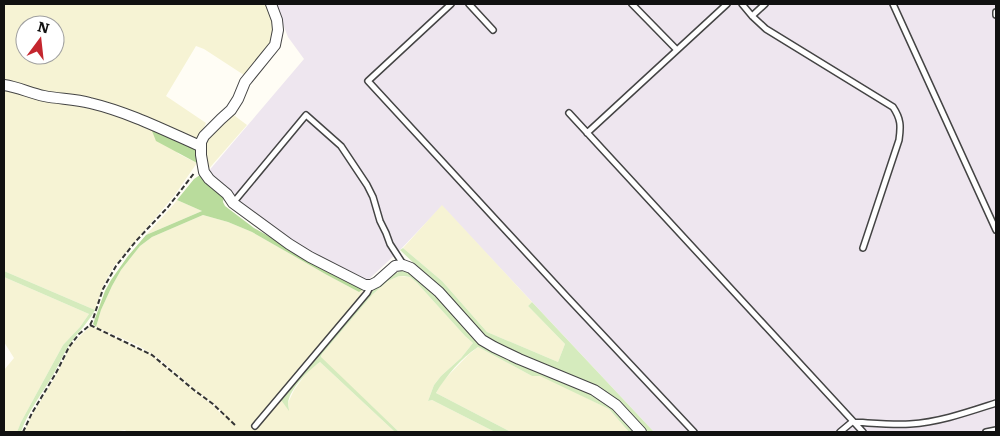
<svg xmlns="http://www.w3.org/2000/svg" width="1000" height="436" font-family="Literata,serif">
	<rect width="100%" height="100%" fill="#fffdf5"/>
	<!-- industrial -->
	<path fill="#eee6ef" d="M275 4H996V432H654L442 206 400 250 367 281 328 265 272 230 207 173 304 59 288 37Z"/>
	<!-- farmland -->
	<path fill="#f6f3d4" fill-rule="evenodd" d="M4 4H269L276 38 247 77 204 49 196 46 166 96 206 123 197 144 151 121 4 83ZM25 25H55V55H25Z
		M4 88 93 105 150 126 179 154 197 163 174 196 114 266 103 286 95 310 4 271Z
		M231 113 247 125 206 172 202 148 211 131Z
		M177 200 202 211 146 235 174 204Z
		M442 205 532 302 528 306 565 344 558 362 487 332 442 281 403 248Z
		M203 215 228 222 252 232 327 275 359 292 364 289 359 298 308 358 295 372 300 376 281 400 289 410 288 403 294 390 308 371 320 362 395 432H127L125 430 119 431 121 432H24L32 415 57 374 70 347 80 336 91 326 152 355 194 391 213 405 222 415 224 414 214 404 194 389 162 361 152 354 137 345 96 327 101 310 112 286 121 270 140 246 152 237Z
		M399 276 410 277 417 283 465 336 473 343 461 358 441 376 434 385 428 401 432 400 495 432H399L321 358 322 354 373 294 388 281Z
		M4 277 89 314 80 327 63 345 21 422 17 432H4V370L14 358 4 342Z
		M478 347 532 376 540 375 609 409 629 432H511L436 393 443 381 468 355Z"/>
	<!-- green -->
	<path fill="#d5ebbd" d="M403 248 442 281 487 332 558 362 565 344 528 306 532 302 654 432H643L610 395 587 382 532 360 485 338 447 295 400 250Z
		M4 271 95 310C88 323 78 332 70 344 63 354 59 365 53 375 42 394 28 411 21 432H17L21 422 63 345 80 327 89 314 4 277Z
		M401 271 409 272 425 284 463 325 592 393 612 407 634 432H629L609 409 540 376H532L478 347C461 358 446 376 436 393L511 432H495L432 400 428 401 434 385 441 376 461 358 473 343 465 336 417 283 410 277 404 276H399L388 281 373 294 322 354 321 357 399 432H395L320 362C309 370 290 388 288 403 288 406 289 408 289 411L281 400 313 359 366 298 374 287 388 276Z"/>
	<!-- forest -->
	<path fill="#b9dc9c" d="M150 126 197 150 198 156 197 163 156 141Z
		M200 175 204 176 224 195 223 202 225 206 254 228 364 289 359 292 327 275 252 232 228 222 203 215 152 237 140 246 121 270 112 286 101 310 96 327 93 324 105 291 111 280 128 256 146 235 202 211 177 200 194 179Z"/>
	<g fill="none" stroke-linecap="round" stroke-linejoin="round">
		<defs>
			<path id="service" d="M451 4 368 81 568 298 694 432
				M469 4 493 30
				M632 4 677 50
				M742 4 752 16 766 29 893 107C901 119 901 126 899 140L863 248
				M893 4 996 230
				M996 12V15
				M752 16 765 4
				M569 113 863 432
				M587 133 727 4
				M233 203 306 115 341 146 367 185 373 197 380 221 386 233 390 244 403 264
				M255 426 367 293 371 285
				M840 432 852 422C872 423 891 425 910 424 940 422 968 412 996 403
				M986 432 996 430"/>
			<path id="minor" d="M271 4 277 20 278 30 275 45 245 82 238 99 231 110 221 119 204 136 201 142V155L204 172 209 179 227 194 233 203 289 244 310 257 365 285H371L377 282 395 266 403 265 411 268 439 292 482 340 494 347 519 359 594 390 616 405 641 432
				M4 85C18 87 30 93 44 96 59 99 75 99 90 103 128 112 164 130 200 146"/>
		</defs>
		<!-- service casing -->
		<use href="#service" stroke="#444" stroke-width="8"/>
		<!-- minor casing -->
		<use href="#minor" stroke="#444" stroke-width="12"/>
		<!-- path -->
		<path stroke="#333" stroke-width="2" stroke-dasharray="5 2.5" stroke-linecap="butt" d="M90 325 152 355 194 390 213 404 235 425
			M23 432 32 413 56 373 69 347 79 334 90 325 93 319 103 289 116 266 136 241 168 207 195 172"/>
		<!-- service -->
		<use href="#service" stroke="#fff" stroke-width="5"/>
		<!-- minor -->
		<use href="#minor" stroke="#fff" stroke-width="10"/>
	</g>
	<!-- border -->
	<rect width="1000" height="436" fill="none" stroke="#111111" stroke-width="10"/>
	<!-- north arrow -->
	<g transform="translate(40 40) rotate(15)"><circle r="24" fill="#ffffff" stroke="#a0a0a0"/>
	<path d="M0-4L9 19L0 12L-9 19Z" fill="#c4262e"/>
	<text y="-8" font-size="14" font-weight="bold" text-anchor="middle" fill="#111111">N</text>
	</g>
</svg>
